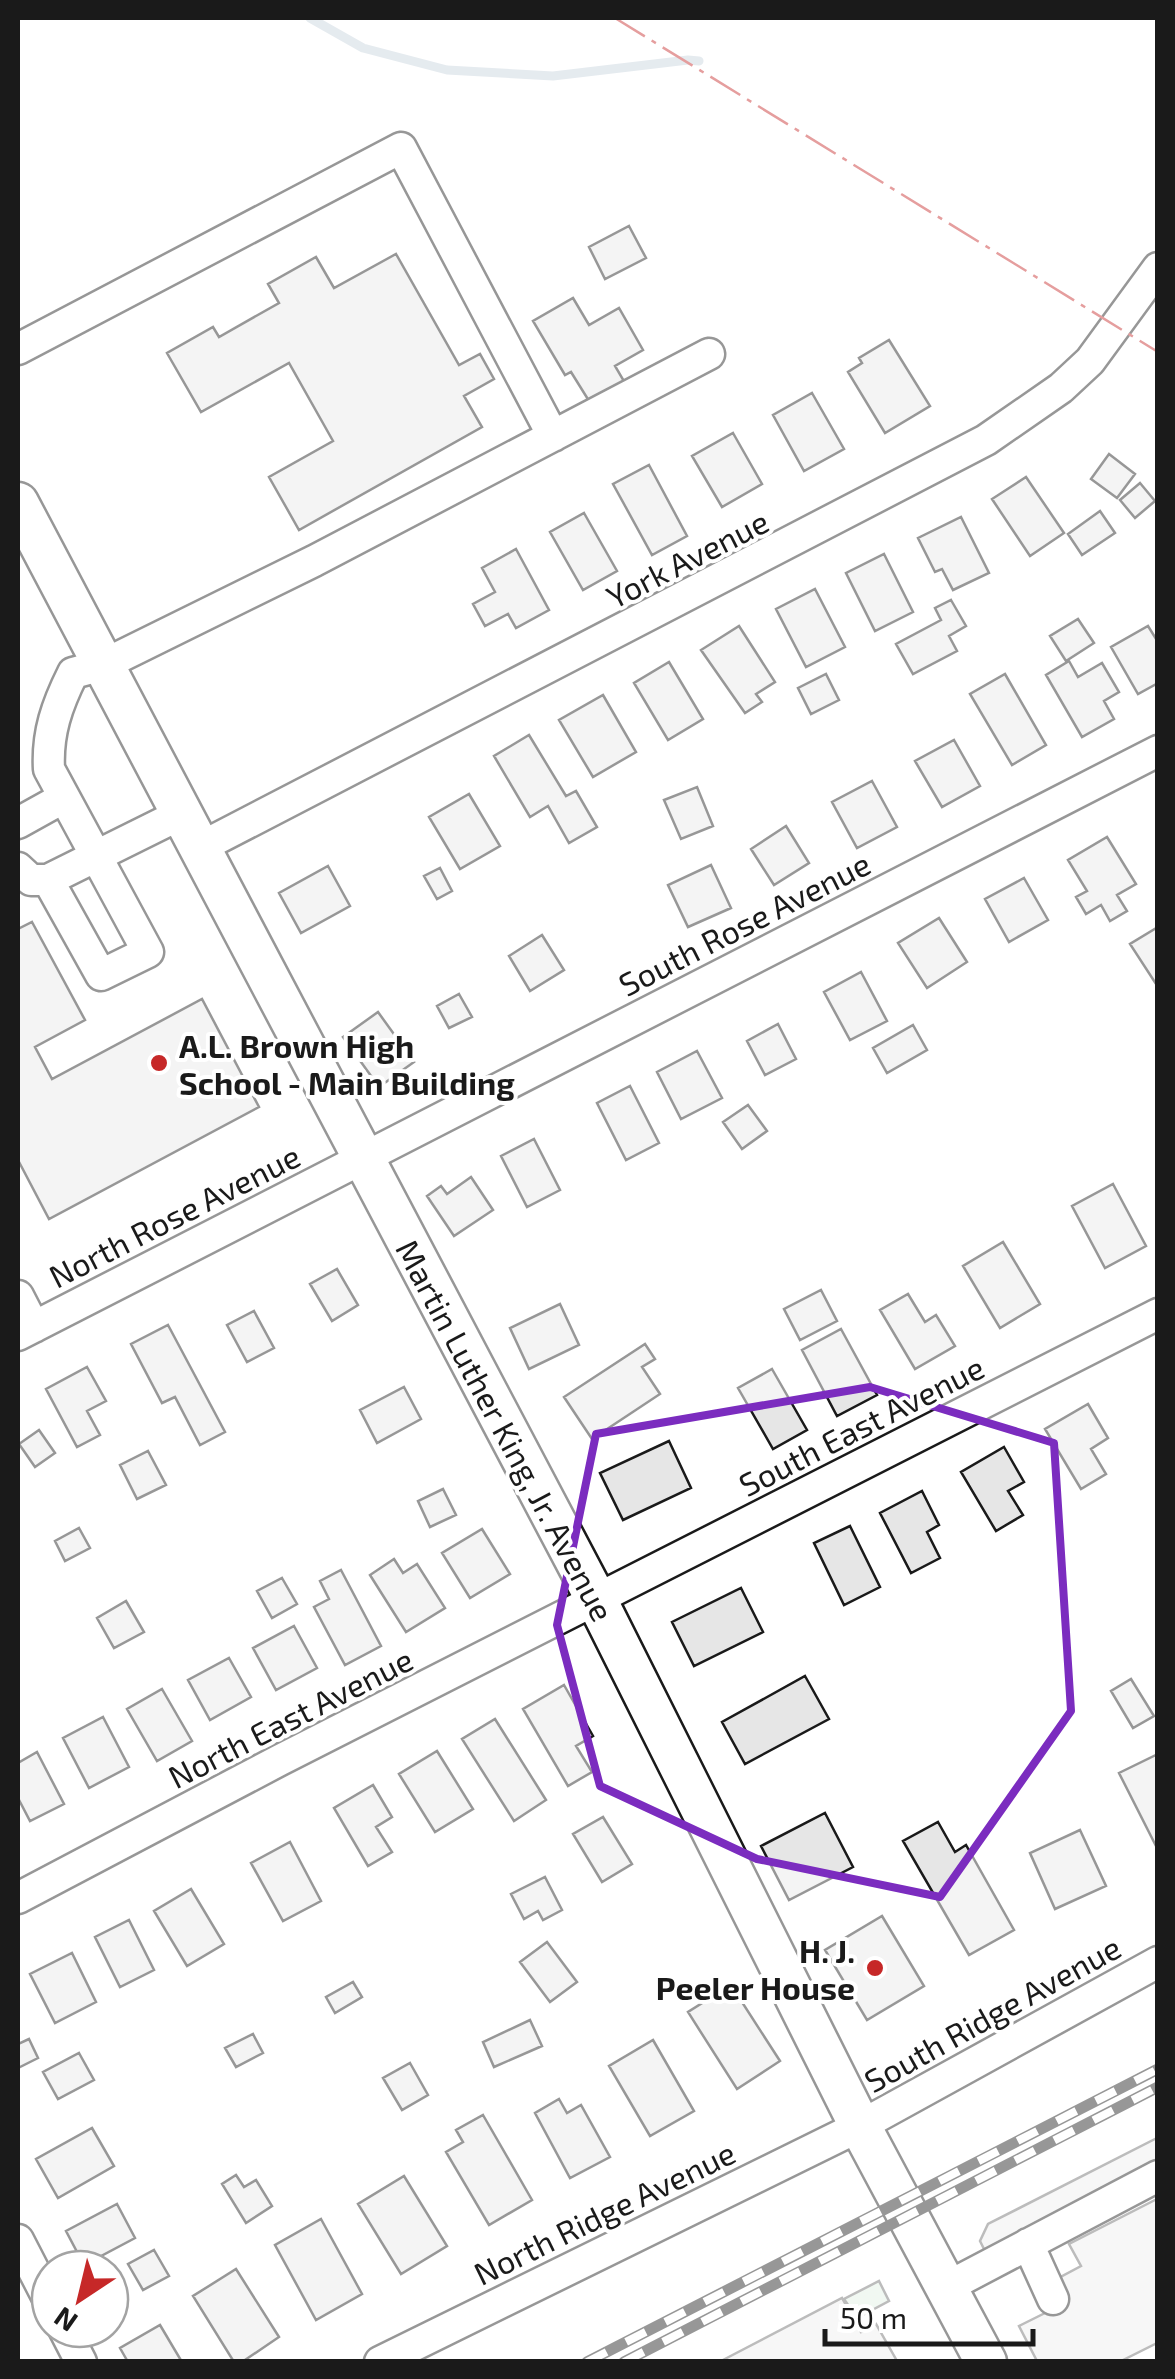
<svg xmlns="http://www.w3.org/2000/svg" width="1175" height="2379" font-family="'Exo 2',sans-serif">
	<rect width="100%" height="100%" fill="#fff"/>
	<!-- green -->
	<path fill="#e0efe3" stroke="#6a6a6a" stroke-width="2.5" d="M879 2281 889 2301 857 2318 844 2299Z"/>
	<!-- parking -->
	<path fill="#ededed" stroke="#6a6a6a" stroke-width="2.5" d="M1157 2138V2187L995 2271 980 2241 988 2224Z
		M1157 2199V2343L1121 2361H1037L1019 2326 1047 2312 1036 2290 1081 2266 1069 2244Z
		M842 2298 861 2332 876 2324 897 2361H721Z"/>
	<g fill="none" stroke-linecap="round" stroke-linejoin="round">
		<!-- stream -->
		<path stroke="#c6d2dc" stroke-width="9" d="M310 18 363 48 447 70 553 76 688 60 699 61"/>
	</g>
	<!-- building -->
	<path fill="#e6e6e6" stroke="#1a1a1a" stroke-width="2.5" d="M629 226 646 258 605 279 589 247Z
		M396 254 459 365 480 354 494 379 464 396 482 427 299 530 269 477 333 441 289 363 201 412 167 353 213 327 219 337 279 303 268 284 316 257 334 288Z
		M573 298 589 325 619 308 643 350 615 366 628 388 594 409 571 372 565 375 533 321Z
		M889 340 930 406 885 433 848 372 862 363 859 358Z
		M812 393 844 449 804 471 773 415Z
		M733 433 762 484 722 507 692 456Z
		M1109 454 1135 474 1117 498 1091 479Z
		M649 465 687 536 652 555 613 484Z
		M1026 477 1064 533 1030 556 992 499Z
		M1140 483 1155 501 1135 518 1120 500Z
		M1100 511 1115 533 1082 555 1068 534Z
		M584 513 617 571 583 590 550 532Z
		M961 517 989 573 953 590 942 569 935 572 918 538Z
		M516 549 549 610 516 628 508 614 485 626 473 604 495 592 482 568Z
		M884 554 913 612 875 631 846 573Z
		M815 589 845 647 806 667 776 609Z
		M951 600 966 626 949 636 957 651 913 674 896 644 941 620 935 608Z
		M1078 619 1094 643 1066 661 1050 636Z
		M739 626 775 682 756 694 762 702 745 713 701 650Z
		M1148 626 1158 642V683L1138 694 1111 647Z
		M1069 661 1078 677 1102 663 1119 692 1104 701 1114 719 1082 737 1046 675Z
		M669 662 703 719 668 740 634 683Z
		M826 674 839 700 811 714 798 688Z
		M1005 674 1046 745 1012 765 970 694Z
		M603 695 636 752 593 777 559 720Z
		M529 735 566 796 576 791 597 827 569 843 548 806 530 817 494 756Z
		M954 740 980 786 942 807 915 761Z
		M872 781 897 827 857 848 832 802Z
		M697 787 713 826 681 839 664 800Z
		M469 794 500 846 460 869 429 817Z
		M786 826 809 863 774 885 751 849Z
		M1107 837 1136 884 1117 895 1127 911 1110 921 1101 905 1086 914 1076 897 1087 891 1068 860Z
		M711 865 731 908 688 927 668 885Z
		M328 866 350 906 301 933 279 893Z
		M440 868 452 891 437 899 424 876Z
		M1024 878 1048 920 1009 942 985 899Z
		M939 918 967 962 927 988 898 943Z
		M32 922 85 1020 35 1047 52 1079 202 999 259 1107 49 1219 18 1160V929Z
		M1158 927V987L1130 944Z
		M542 935 564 970 530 991 509 956Z
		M861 972 887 1021 850 1040 824 992Z
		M459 994 472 1017 449 1028 437 1006Z
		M378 1012 414 1062 379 1087 343 1037Z
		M778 1024 796 1059 765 1075 747 1041Z
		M913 1025 927 1050 887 1073 873 1048Z
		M697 1051 722 1098 681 1119 657 1072Z
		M630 1086 659 1143 626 1160 597 1103Z
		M748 1105 767 1131 742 1149 723 1122Z
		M534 1139 560 1190 527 1207 501 1156Z
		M471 1177 493 1210 454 1236 427 1196 441 1186 447 1194Z
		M1113 1184 1146 1246 1105 1268 1072 1206Z
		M1003 1242 1040 1304 1000 1328 963 1266Z
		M337 1269 358 1305 332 1321 310 1284Z
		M821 1290 837 1321 800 1340 784 1309Z
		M908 1294 925 1322 936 1315 955 1346 915 1369 880 1310Z
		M560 1304 579 1345 529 1369 510 1328Z
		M254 1311 274 1348 247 1362 227 1325Z
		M168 1325 225 1432 200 1445 175 1397 162 1403 131 1344Z
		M841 1329 877 1395 837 1416 802 1350Z
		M645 1344 655 1359 642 1367 660 1394 592 1439 564 1397Z
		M87 1367 106 1401 87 1411 100 1435 77 1447 46 1389Z
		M772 1369 807 1430 773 1449 738 1388Z
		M404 1387 421 1419 377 1443 360 1410Z
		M1088 1404 1108 1438 1091 1449 1106 1474 1081 1489 1045 1429Z
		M39 1430 55 1453 35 1467 19 1444Z
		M669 1441 691 1488 623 1520 600 1473Z
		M1004 1447 1024 1482 1008 1491 1023 1515 996 1531 961 1472Z
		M148 1451 166 1485 137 1499 120 1465Z
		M443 1489 456 1515 430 1527 418 1501Z
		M922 1491 939 1525 927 1532 940 1558 911 1573 880 1513Z
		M850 1526 880 1587 844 1605 814 1543Z
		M79 1528 90 1548 65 1561 55 1541Z
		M482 1529 510 1574 470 1598 442 1553Z
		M394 1559 403 1573 417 1564 445 1608 406 1632 370 1575Z
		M341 1570 381 1646 345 1665 314 1607 329 1599 320 1581Z
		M282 1578 297 1604 272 1618 257 1591Z
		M741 1588 763 1632 694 1666 672 1622Z
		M126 1601 144 1632 114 1648 97 1618Z
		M294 1626 317 1668 276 1690 253 1648Z
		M229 1658 251 1697 210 1720 188 1680Z
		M805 1676 829 1719 745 1764 722 1722Z
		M1131 1679 1154 1716 1133 1728 1111 1691Z
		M564 1685 593 1736 576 1746 592 1772 568 1786 523 1709Z
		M162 1689 192 1741 157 1761 127 1709Z
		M103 1717 129 1767 89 1788 63 1738Z
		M495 1719 546 1800 514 1821 462 1739Z
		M437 1751 473 1809 435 1832 399 1774Z
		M37 1752 64 1804 30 1821 18 1798V1763Z
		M1158 1754V1850L1119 1773Z
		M373 1785 392 1817 376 1827 392 1852 368 1866 334 1808Z
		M825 1813 853 1867 789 1900 761 1846Z
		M603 1817 632 1864 602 1882 573 1834Z
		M938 1822 955 1852 966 1845 1014 1930 969 1955 903 1841Z
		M1080 1830 1106 1886 1055 1909 1030 1853Z
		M290 1842 321 1901 283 1921 251 1863Z
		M545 1877 562 1910 543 1920 538 1911 524 1919 511 1894Z
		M191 1889 224 1944 187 1966 154 1911Z
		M882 1916 924 1986 867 2020 825 1950Z
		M129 1920 154 1970 120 1987 95 1937Z
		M547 1942 577 1982 550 2002 520 1962Z
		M72 1953 96 2002 55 2023 30 1974Z
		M353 1982 362 1997 335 2013 326 1997Z
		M731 1985 780 2061 737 2089 688 2012Z
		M530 2020 542 2046 494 2067 483 2042Z
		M253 2034 263 2053 236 2067 225 2048Z
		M29 2039 38 2058 18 2068V2044Z
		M653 2040 694 2111 650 2136 609 2066Z
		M79 2053 94 2080 58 2099 43 2072Z
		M410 2063 428 2095 402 2110 383 2078Z
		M559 2099 567 2113 581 2105 610 2157 570 2178 535 2113Z
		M483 2115 532 2200 489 2225 446 2152 463 2142 456 2130Z
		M92 2128 114 2166 58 2198 36 2159Z
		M236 2175 244 2187 256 2180 272 2206 246 2223 222 2184Z
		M404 2176 447 2246 401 2274 358 2204Z
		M117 2204 135 2238 84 2265 66 2231Z
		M321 2219 362 2294 316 2320 275 2245Z
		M154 2250 169 2276 143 2290 128 2264Z
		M236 2269 279 2337 242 2362H234L193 2296Z
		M160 2325 182 2362H128L120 2348Z"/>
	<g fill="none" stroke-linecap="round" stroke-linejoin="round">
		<defs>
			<path id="minor" d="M18 349 401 148 553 436
				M18 823 63 798
				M199 848 986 440 1061 388 1090 361 1158 268
				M18 868 31 880H48L181 814
				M48 880 101 975 148 952 49 769C47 733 57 705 73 673L103 665 314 561 709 354
				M18 1296 34 1327
				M18 1335 1158 751
				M18 1898 280 1760 1158 1314
				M18 2240 50 2302
				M1028 2244 1053 2299
				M947 2287 1158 2176
				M64 2329 81 2362
				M380 2362 860 2126 1158 1962"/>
			<path id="major" d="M18 503 596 1599 860 2126 986 2362"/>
		</defs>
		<!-- minor casing -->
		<use href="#minor" stroke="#1a1a1a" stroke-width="35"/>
		<!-- major casing -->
		<use href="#major" stroke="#1a1a1a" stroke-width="45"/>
		<!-- minor -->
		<use href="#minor" stroke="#fff" stroke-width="30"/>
		<!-- major -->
		<use href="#major" stroke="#fff" stroke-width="40"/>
		<defs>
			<path id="rail" d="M587 2362 1158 2069
				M624 2362 1158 2087"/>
		</defs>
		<!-- rail casing -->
		<use href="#rail" stroke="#1a1a1a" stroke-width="11"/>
		<!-- rail -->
		<use href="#rail" stroke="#fff" stroke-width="8" stroke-dasharray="22" stroke-linecap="butt"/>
		<!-- power -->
		<path stroke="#c62828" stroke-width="2.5" stroke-dasharray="35 8 5 8" stroke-linecap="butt" d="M615 18 1158 352"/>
	</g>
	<!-- marked area -->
	<path d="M0 0H1175V2379H0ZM870 1387 1054 1443 1071 1711 940 1897 757 1859 600 1786 557 1625 596 1434Z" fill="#fff" fill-opacity=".55" fill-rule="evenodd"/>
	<path fill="none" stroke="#7b2cbf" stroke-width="8" stroke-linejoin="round" d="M870 1387 1054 1443 1071 1711 940 1897 757 1859 600 1786 557 1625 596 1434Z"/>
	<!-- markers -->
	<g fill="#c62828" stroke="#fff" stroke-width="4">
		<circle cx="159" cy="1063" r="10"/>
		<circle cx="875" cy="1968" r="10"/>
	</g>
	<g text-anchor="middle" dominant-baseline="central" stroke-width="8" stroke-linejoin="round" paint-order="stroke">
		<!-- street labels -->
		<g font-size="32" fill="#1a1a1a" stroke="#fff">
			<text transform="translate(687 558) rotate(-27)">York Avenue</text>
			<text transform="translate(744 923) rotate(-27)">South Rose Avenue</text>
			<text transform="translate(174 1215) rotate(-27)">North Rose Avenue</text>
			<text transform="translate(861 1425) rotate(-27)">South East Avenue</text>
			<text transform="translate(506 1430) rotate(62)">Martin Luther King, Jr. Avenue</text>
			<text transform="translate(290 1717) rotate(-27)">North East Avenue</text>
			<text transform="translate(992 2013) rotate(-29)">South Ridge Avenue</text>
			<text transform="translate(604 2212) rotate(-26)">North Ridge Avenue</text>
		</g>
		<!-- poi labels -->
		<g font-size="32" font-weight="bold" fill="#1a1a1a" stroke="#fff" text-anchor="start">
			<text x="179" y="1045">A.L. Brown High<tspan x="179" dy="37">School - Main Building</tspan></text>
			<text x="855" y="1950" text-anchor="end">H. J.<tspan x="855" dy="37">Peeler House</tspan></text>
		</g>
	</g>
	<!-- border -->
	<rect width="1175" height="2379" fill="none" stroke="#1a1a1a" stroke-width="40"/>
	<!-- north arrow -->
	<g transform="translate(80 2299) rotate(215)"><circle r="48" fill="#ffffff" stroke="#a3a3a3" stroke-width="2.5"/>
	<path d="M0-8L18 38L0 25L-18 38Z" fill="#c62828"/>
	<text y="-15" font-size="28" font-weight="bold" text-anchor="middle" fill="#1a1a1a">N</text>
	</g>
	<!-- scale -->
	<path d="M825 2329v15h208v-15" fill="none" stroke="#1a1a1a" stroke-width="5"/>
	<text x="840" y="2329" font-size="30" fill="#1a1a1a" stroke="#ffffff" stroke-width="8" paint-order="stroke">50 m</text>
</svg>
